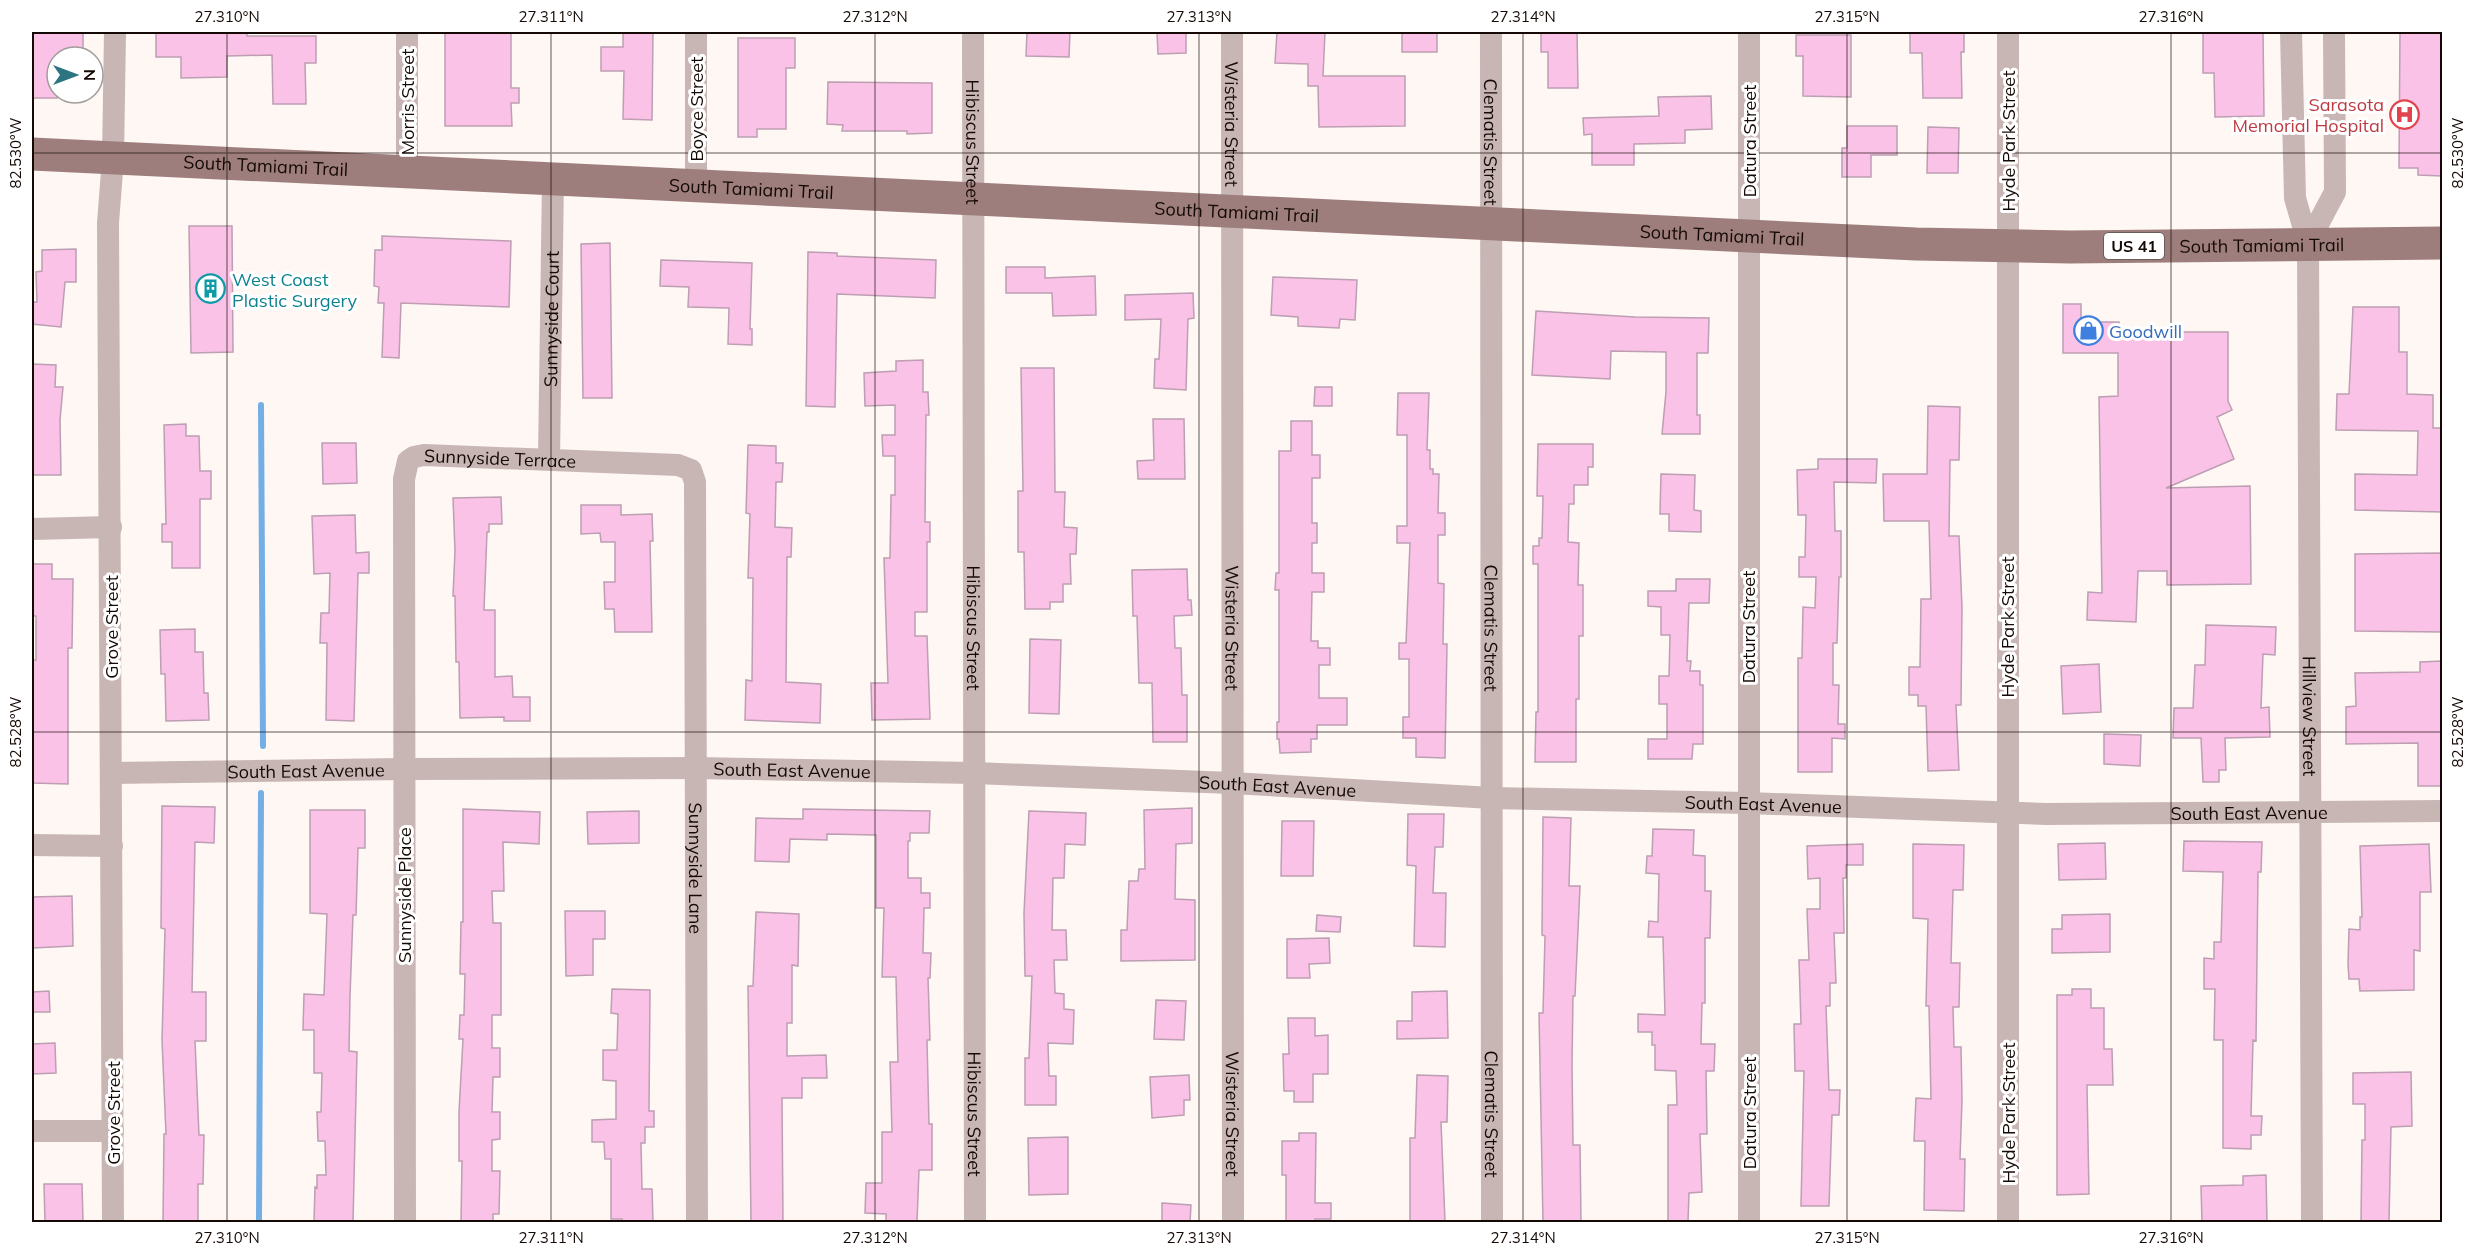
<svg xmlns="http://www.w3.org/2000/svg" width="2474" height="1254" font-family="Mulish,sans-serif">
	<rect width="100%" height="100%" fill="#fef7f4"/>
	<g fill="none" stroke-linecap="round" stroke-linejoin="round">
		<!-- stream -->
		<path stroke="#73aee5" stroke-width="6" d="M261 405 263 746
			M259 1222 261 793"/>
	</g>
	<!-- building -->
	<path fill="#fbc2e8" stroke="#bd9eb2" stroke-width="1.5" d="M32 32H83V57H57V98H32Z
		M156 32H247V36H316V63H305L306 104H273L272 55 227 56V77L181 78V57H156Z
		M445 32H511V88H519V103H511L512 126H445Z
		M623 32H653L652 120 623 119 624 71H601V47H623Z
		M1027 32H1070L1069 57 1026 56Z
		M1157 32H1186V53L1158 54Z
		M1277 32H1325L1323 76H1405V126L1319 127 1318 86H1308V64L1275 63Z
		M1402 32H1437V52H1402Z
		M1577 32 1578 88H1548V52H1541V33Z
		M1910 32H1964V52H1961L1962 98H1923L1922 53H1910Z
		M2203 32H2263L2264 116 2215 117 2214 73H2203Z
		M2400 32H2442V176L2418 175V168H2399Z
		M1796 35H1851V97L1803 96V56H1796Z
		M738 38H795V68H786V129H757V137H738Z
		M828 82 932 83V133L907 134V131H842L843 125 827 124Z
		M1711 96 1712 129 1685 130V143L1634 144V165H1592V134L1584 135 1583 118 1659 116 1658 97Z
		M1847 126H1897V155H1871V177H1842V148H1847Z
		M1928 127 1959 128 1958 173H1927Z
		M189 226H232L233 352 191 353Z
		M382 236 511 241 509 307 401 303 399 358 382 357 384 303H378L379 287 374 286 375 250H382Z
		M610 243 612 398H583L581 244Z
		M76 249V282H65L61 327 32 324 33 302H37L36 272 42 271V250Z
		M808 252 837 253V256L936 260 935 298 837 294 835 407 806 406Z
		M661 260 752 263 750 329H752V345L728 344 729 308 688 307 689 287 660 286Z
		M1006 267H1045V278L1095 276 1096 315 1053 316 1052 293H1006Z
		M1273 277 1357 280 1355 320 1340 319 1339 328 1298 326V317L1271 315Z
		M1193 293 1194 318 1188 319 1186 390 1154 388 1155 359H1159L1161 319 1125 320V295Z
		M2063 304H2081V322H2119V332H2228V401L2232 410 2217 417 2234 459 2166 488 2250 486 2251 584 2167 585V571H2138L2136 622 2087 620 2088 592 2102 593 2099 397 2118 396V353H2063Z
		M2353 307H2399V352H2407V394L2433 395V428H2442V512L2355 510V474L2417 475 2418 431 2336 430 2337 394H2349Z
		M1536 311 1635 317 1709 318 1708 353H1697V415H1700V434H1662L1666 392V352L1611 351 1610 379 1532 375Z
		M923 360V392H928L929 415H926L925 522H930V542H927V612H915V636H927L930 719 872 720 871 683H888L884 558H890L891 495H895V456H883L882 435H895V405L865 406 864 373 896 371V361Z
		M32 364 56 365 55 387H63L60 420 61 475H32Z
		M1021 368H1054L1055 492H1065L1064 527 1077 528 1076 554H1070L1071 584H1063V602H1050V609H1025L1024 552H1018V491H1023Z
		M1315 387H1332V406H1314Z
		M1398 393H1429L1427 450H1430V469H1433V474H1439L1438 513H1445V535H1438V583L1444 584 1443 644H1447L1445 758 1416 757V738H1403V717H1409V659H1399V643H1406L1410 543H1397V526H1407V435H1397Z
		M1928 406 1960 407 1959 460H1950L1949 536H1959L1962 608 1961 705H1956L1959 770 1928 771 1926 706H1918V695H1909V667H1920L1921 599H1931L1929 521H1884L1883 474H1927Z
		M1153 419H1184L1185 479H1138L1137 461 1154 460Z
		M1291 421H1312V455H1320V478H1312V523H1317V543H1312V573H1324V592H1312L1311 641H1318V648H1330V665H1319V698H1347V725H1317V739H1311V752L1280 753 1279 739H1277V722H1279V590H1275L1276 573H1279V451H1291Z
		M186 424V436H199L200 471H211V499H200V568H172V542H162V524H166L164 425Z
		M322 443H356L357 483 323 484Z
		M1538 444H1593V467H1588V485H1574V504H1569L1568 542 1579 543 1578 585H1583V636H1579V699H1576V762H1535L1536 712H1538V564H1533V546H1539V538H1542L1543 496H1537Z
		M748 445 776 446V463H783L782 482H776L775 527 792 528 791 557H787L786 682 821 684 820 723 745 720 746 680 752 681 753 578H748L750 514 746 513Z
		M1818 459H1877L1876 483 1834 482 1835 531H1841V577H1839L1837 643H1833V685H1839L1838 724H1845V739L1832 738V772H1798V658H1802L1803 607 1815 608 1816 577H1799V557H1805L1806 515H1798L1797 470 1818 469Z
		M1661 474 1695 475 1694 510 1701 511V532L1669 531V514H1660Z
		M501 497 502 524H489V532H487L484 610H495V677L512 676 513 697H530V721H504V717L460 718 459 662H456L455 596H453L455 551 453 498Z
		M581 505H621V515L652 514 653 541H650L652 632H615L614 609H605L604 582H615V542H601L600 533 581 534Z
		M355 515 356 553 369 552V573H358L354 721 326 720 327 643H320L321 613H329L330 573 314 574 312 516Z
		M2442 553V632L2355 631V554Z
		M33 564H52V579H73L72 648H68V784L33 783 32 660H36V616H32Z
		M1187 569 1188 600H1191L1192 615 1174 616 1175 648H1181L1182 695H1187V742H1153L1152 683H1139L1137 616H1133L1132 570Z
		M1676 579H1710L1709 603H1689L1687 661H1691L1690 671H1700V685H1703V744H1693L1692 759H1648V739H1667V704H1659V676H1669L1670 635H1661V607L1648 606V591H1676Z
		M2206 625 2276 627 2275 655 2263 654 2261 708 2269 707 2270 737 2225 738 2226 770H2219V782H2203L2201 738H2173L2174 708H2193L2195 665H2205Z
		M195 629V652H203L204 693H208L209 720 166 721 165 674H161L160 630Z
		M1030 639 1061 640 1059 714 1029 713Z
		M2442 661V786H2418V743L2346 744V707L2356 706 2355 673 2420 672V662Z
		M2099 664 2101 712 2063 714 2061 666Z
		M2104 734 2141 735 2140 766 2104 764Z
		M162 806 215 807 214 843 195 842 192 992H206V1041H195L199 1135H204L203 1184H198V1222H163L164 1134H166L162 1040 165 929 161 928Z
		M1192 808V843L1176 844 1175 899 1195 900V960L1121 961V930H1127L1129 881H1138L1139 869H1145L1144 810Z
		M463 809 540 812 539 844 503 842 504 891H492L493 923H501V1015H492V1048H500V1077H493L492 1112H500V1139L492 1140V1171H500L499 1214H493V1222H461L462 1161H459V1112L463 1039H459L460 1015H464L465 974H460L461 922H463Z
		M803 809 930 811 929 833H910V841H908V878H921V893H930V908H924L923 953H931L930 978H928L930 1040H927L929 1124H932V1170H919L917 1222H886V1214L865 1213 866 1183H882V1132H892L890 1062H898L896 977H882L884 908H876V835L827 834V840L790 839 789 862 755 861 756 818 803 819Z
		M310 810H365V848H358L356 915H353L350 996 349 1051 357 1052 353 1222H314L315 1187 317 1188V1175H326L325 1141H318L317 1112H321L322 1073H314V1030H303L304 994 324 995 327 914 310 913Z
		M639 811V843L588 844 587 812Z
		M1029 811 1086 813 1085 845 1065 844 1064 878H1053L1052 930H1066L1067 960H1054L1055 993 1064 994V1009L1074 1010 1073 1044 1048 1043 1049 1076H1056V1105H1025V1058H1029L1032 976H1025L1024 913Z
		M1408 814H1444L1443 847H1435L1433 893H1446L1445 947 1414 946 1416 866 1407 865Z
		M1543 817 1571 818 1569 886H1580L1575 996H1573L1572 1065 1573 1145H1580L1581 1222H1543L1539 1013H1543L1545 936 1542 935Z
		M1282 821H1314L1313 876H1281Z
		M1653 829 1694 830 1693 855 1705 856V891H1711L1710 938H1705V1003H1702L1701 1044H1715L1714 1071H1706L1707 1134H1700L1702 1192 1689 1193 1688 1222H1668V1105H1677L1676 1071 1655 1070V1045H1652V1032H1638V1014L1665 1015 1663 937H1648L1649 921 1658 922 1659 874 1646 873 1647 856H1652Z
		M2184 841 2262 842 2261 872H2258L2256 1041 2253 1040 2251 1116H2262L2261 1135H2251V1149L2223 1148V1040H2214L2215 989H2204V958L2214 959V942H2221L2223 872 2183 871Z
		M2105 843 2106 879 2059 880 2058 844Z
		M1863 844V865H1846V878H1843L1844 933H1834L1836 983H1830V1006H1826L1829 1090H1840L1839 1115H1832L1829 1206H1801L1804 1071H1795L1794 1024H1801L1799 960H1809L1807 909H1820V878L1808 879 1807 846Z
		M1913 844 1964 845 1963 890H1953L1951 963H1960L1959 1007H1953L1954 1047H1961L1962 1100 1960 1159H1965L1964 1211 1924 1210 1925 1141H1914L1916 1098 1931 1099 1929 1006H1926L1928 919 1913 918Z
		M2429 844 2431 892H2420V951L2414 950V990L2360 991 2359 979H2349L2348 964 2349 929 2360 930V917H2362L2360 846Z
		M72 896 73 946 33 948 32 897Z
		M565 911H605V939H593V975L566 976Z
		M756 912 799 914 798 966 792 965V1023H787V1056L826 1055 827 1078H802V1098H782L783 1222H751L748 986H753Z
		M2110 914V952L2052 953V929H2062V915Z
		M1317 915 1341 917 1340 932 1316 931Z
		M1329 938 1330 963 1309 964 1310 978H1287V939Z
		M612 989 650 990 649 1111H654V1127H645V1143H641L642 1189H652L653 1222H622V1219H611V1159H605L604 1142H592V1120L616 1119V1081L603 1080V1050H617L618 1014 611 1013Z
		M2072 989H2091V1008H2104V1049H2112L2113 1085H2087L2089 1194 2057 1195V995H2072Z
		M49 991 50 1012H32V992Z
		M1447 991 1448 1038 1397 1039V1021H1412V992Z
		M1156 1000 1186 1001 1184 1040 1154 1039Z
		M1288 1018H1315V1036L1328 1035V1074H1313V1102H1294V1091H1284L1283 1054H1289Z
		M55 1043 56 1073 32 1074V1044Z
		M2411 1072 2412 1126 2391 1127 2389 1222H2361L2362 1140H2365V1104H2353V1073Z
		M1189 1075 1190 1100H1184V1115L1152 1118 1150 1077Z
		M1417 1075 1448 1076 1447 1122H1441L1445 1222H1410V1138H1415Z
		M1299 1133H1316L1315 1203H1331V1219H1315V1222H1286V1175H1282V1141H1299Z
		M1068 1137V1194L1029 1195 1028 1138Z
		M2266 1175 2267 1222H2202L2201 1186 2243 1185V1176Z
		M44 1184H82L83 1221 45 1222Z
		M1162 1203 1191 1205 1190 1222H1162Z"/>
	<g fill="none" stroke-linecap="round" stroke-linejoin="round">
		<!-- minor -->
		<g stroke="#c8b6b5" stroke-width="22">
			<path d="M407 32V172"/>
			<path d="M696 32V186"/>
			<path id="s1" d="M973 32 975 1222"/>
			<path id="s2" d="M1232 32 1233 1222"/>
			<path id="s3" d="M1491 32 1492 1222"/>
			<path d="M1749 32V1222"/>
			<path id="s4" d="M2291 32 2295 198 2308 243 2312 1222"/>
			<path d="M2308 243 2335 192 2334 32"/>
			<path id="s5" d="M549 459 553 179"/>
			<path d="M32 529 111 527"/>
			<path id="s6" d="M112 773 404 769 696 768 974 773 1232 783 1492 798 1748 803 2046 814 2442 811"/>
			<path d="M32 845 112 846"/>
			<path d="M32 1131H113"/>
			<path d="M113 1222 108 223 113 158 115 32"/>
			<path id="s7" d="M405 1222 404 479 408 461 414 457 424 455 678 465 691 470 695 482 697 1222"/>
			<path d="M2008 1222V32"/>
		</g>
		<!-- primary -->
		<path stroke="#9d7e7d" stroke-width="33" id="s8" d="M32 154 1916 244 2070 247 2442 243"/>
	</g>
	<!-- ticks -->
	<path fill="none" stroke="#140904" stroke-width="1.5" stroke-opacity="0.45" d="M227 32V1222M551 32V1222M875 32V1222M1199 32V1222M1523 32V1222M1847 32V1222M2171 32V1222M32 153H2442M32 732H2442"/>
	<!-- icons -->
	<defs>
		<symbol id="hospital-ring" viewBox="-11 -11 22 22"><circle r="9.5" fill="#fff" stroke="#e0444e" stroke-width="1.5"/><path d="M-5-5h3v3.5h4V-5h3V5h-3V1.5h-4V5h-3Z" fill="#e0444e"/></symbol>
		<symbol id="building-ring" viewBox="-11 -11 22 22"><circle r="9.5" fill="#fff" stroke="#0f9aa8" stroke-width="1.5"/><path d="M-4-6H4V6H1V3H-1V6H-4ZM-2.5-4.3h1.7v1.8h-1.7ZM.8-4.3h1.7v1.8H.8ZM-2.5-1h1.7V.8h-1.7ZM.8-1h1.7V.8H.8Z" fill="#0f9aa8"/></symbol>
		<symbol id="shop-ring" viewBox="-11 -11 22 22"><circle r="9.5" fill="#fff" stroke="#3f7fe0" stroke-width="1.5"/><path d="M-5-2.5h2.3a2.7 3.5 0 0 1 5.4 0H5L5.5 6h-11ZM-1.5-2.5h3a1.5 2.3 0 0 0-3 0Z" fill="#3f7fe0"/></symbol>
	</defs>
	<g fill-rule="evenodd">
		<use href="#hospital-ring" x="2388" y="98" width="33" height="33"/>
		<use href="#building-ring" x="194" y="272" width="33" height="33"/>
		<use href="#shop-ring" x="2072" y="314" width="33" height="33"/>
	</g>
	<g text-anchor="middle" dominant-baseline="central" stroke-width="6" stroke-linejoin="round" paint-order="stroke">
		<!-- shield labels -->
		<rect fill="#fff" stroke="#5a534f" stroke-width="1.5" x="2104" y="233" width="60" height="26" rx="4.5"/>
		<g font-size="16" font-weight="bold" fill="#140904">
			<text x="2134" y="246">US 41</text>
		</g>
		<!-- street labels -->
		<g font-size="18" fill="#140904" stroke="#fff">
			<text transform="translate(407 102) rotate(-90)">Morris Street</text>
			<text transform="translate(696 109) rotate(-90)">Boyce Street</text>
			<text stroke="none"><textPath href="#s2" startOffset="92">Wisteria Street</textPath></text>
			<text stroke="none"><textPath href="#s1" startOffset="110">Hibiscus Street</textPath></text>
			<text stroke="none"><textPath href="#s3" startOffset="110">Clematis Street</textPath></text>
			<text transform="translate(1749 141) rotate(-90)">Datura Street</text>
			<text transform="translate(2008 141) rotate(-90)">Hyde Park Street</text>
			<text stroke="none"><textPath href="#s8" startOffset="234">South Tamiami Trail</textPath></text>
			<text stroke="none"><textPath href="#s8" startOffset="720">South Tamiami Trail</textPath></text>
			<text stroke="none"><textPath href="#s8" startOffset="1206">South Tamiami Trail</textPath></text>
			<text stroke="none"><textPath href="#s8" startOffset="1692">South Tamiami Trail</textPath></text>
			<text stroke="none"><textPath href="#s8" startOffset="2232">South Tamiami Trail</textPath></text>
			<text stroke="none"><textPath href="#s5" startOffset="140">Sunnyside Court</textPath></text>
			<text stroke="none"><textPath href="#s7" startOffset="855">Sunnyside Terrace</textPath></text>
			<text transform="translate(111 627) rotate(-90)">Grove Street</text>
			<text stroke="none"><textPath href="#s1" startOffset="596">Hibiscus Street</textPath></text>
			<text stroke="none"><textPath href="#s2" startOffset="596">Wisteria Street</textPath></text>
			<text stroke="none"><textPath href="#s3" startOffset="596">Clematis Street</textPath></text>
			<text transform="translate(1748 627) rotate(-90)">Datura Street</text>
			<text transform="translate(2007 627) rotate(-90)">Hyde Park Street</text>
			<text stroke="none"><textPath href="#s4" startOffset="686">Hillview Street</textPath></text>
			<text stroke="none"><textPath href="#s6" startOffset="194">South East Avenue</textPath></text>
			<text stroke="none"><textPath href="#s6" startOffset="680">South East Avenue</textPath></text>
			<text stroke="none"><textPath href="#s6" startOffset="1166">South East Avenue</textPath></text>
			<text stroke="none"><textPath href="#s6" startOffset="1652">South East Avenue</textPath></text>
			<text stroke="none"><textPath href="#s6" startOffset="2138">South East Avenue</textPath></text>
			<text stroke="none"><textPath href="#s7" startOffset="1446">Sunnyside Lane</textPath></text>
			<text transform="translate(404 895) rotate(-90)">Sunnyside Place</text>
			<text transform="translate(113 1113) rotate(-90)">Grove Street</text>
			<text stroke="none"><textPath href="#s1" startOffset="1082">Hibiscus Street</textPath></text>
			<text stroke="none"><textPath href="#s2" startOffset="1082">Wisteria Street</textPath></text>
			<text stroke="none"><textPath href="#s3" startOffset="1082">Clematis Street</textPath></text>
			<text transform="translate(1749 1113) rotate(-90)">Datura Street</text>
			<text transform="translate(2008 1113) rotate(-90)">Hyde Park Street</text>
		</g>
		<!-- health labels -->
		<g font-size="18" fill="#be3a42" stroke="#fff" text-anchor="end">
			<text x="2384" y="104">Sarasota<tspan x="2384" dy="21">Memorial Hospital</tspan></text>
		</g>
		<!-- culture labels -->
		<g font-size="18" fill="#0d838f" stroke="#fff" text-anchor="start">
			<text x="232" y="279">West Coast<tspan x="232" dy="21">Plastic Surgery</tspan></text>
		</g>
		<!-- shop labels -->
		<g font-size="18" fill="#366cbe" stroke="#fff" text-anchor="start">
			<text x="2109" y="331">Goodwill</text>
		</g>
	</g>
	<!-- border -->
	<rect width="2474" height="1254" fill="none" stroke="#ffffff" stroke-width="66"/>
	<!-- north arrow -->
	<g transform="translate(75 75) rotate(90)"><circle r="28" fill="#ffffff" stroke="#a19d9b" stroke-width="1.5"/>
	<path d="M0-4.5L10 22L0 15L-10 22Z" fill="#2c747f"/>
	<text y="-9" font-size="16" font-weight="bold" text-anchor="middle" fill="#140904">N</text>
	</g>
	<rect x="33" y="33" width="2408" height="1188" fill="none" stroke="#140904" stroke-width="2"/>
	<g font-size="15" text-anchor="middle" fill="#140904">
		<text x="227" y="22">27.310°N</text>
		<text x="551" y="22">27.311°N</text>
		<text x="875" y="22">27.312°N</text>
		<text x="1199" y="22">27.313°N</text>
		<text x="1523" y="22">27.314°N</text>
		<text x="1847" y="22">27.315°N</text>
		<text x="2171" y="22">27.316°N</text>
		<text transform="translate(2458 153) rotate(-90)" y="5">82.530°W</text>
		<text transform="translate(16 153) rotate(-90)" y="5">82.530°W</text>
		<text transform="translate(2458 732) rotate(-90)" y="5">82.528°W</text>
		<text transform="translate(16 732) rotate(-90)" y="5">82.528°W</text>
		<text x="227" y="1243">27.310°N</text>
		<text x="551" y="1243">27.311°N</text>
		<text x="875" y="1243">27.312°N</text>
		<text x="1199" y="1243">27.313°N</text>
		<text x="1523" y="1243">27.314°N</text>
		<text x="1847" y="1243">27.315°N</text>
		<text x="2171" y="1243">27.316°N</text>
	</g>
</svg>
